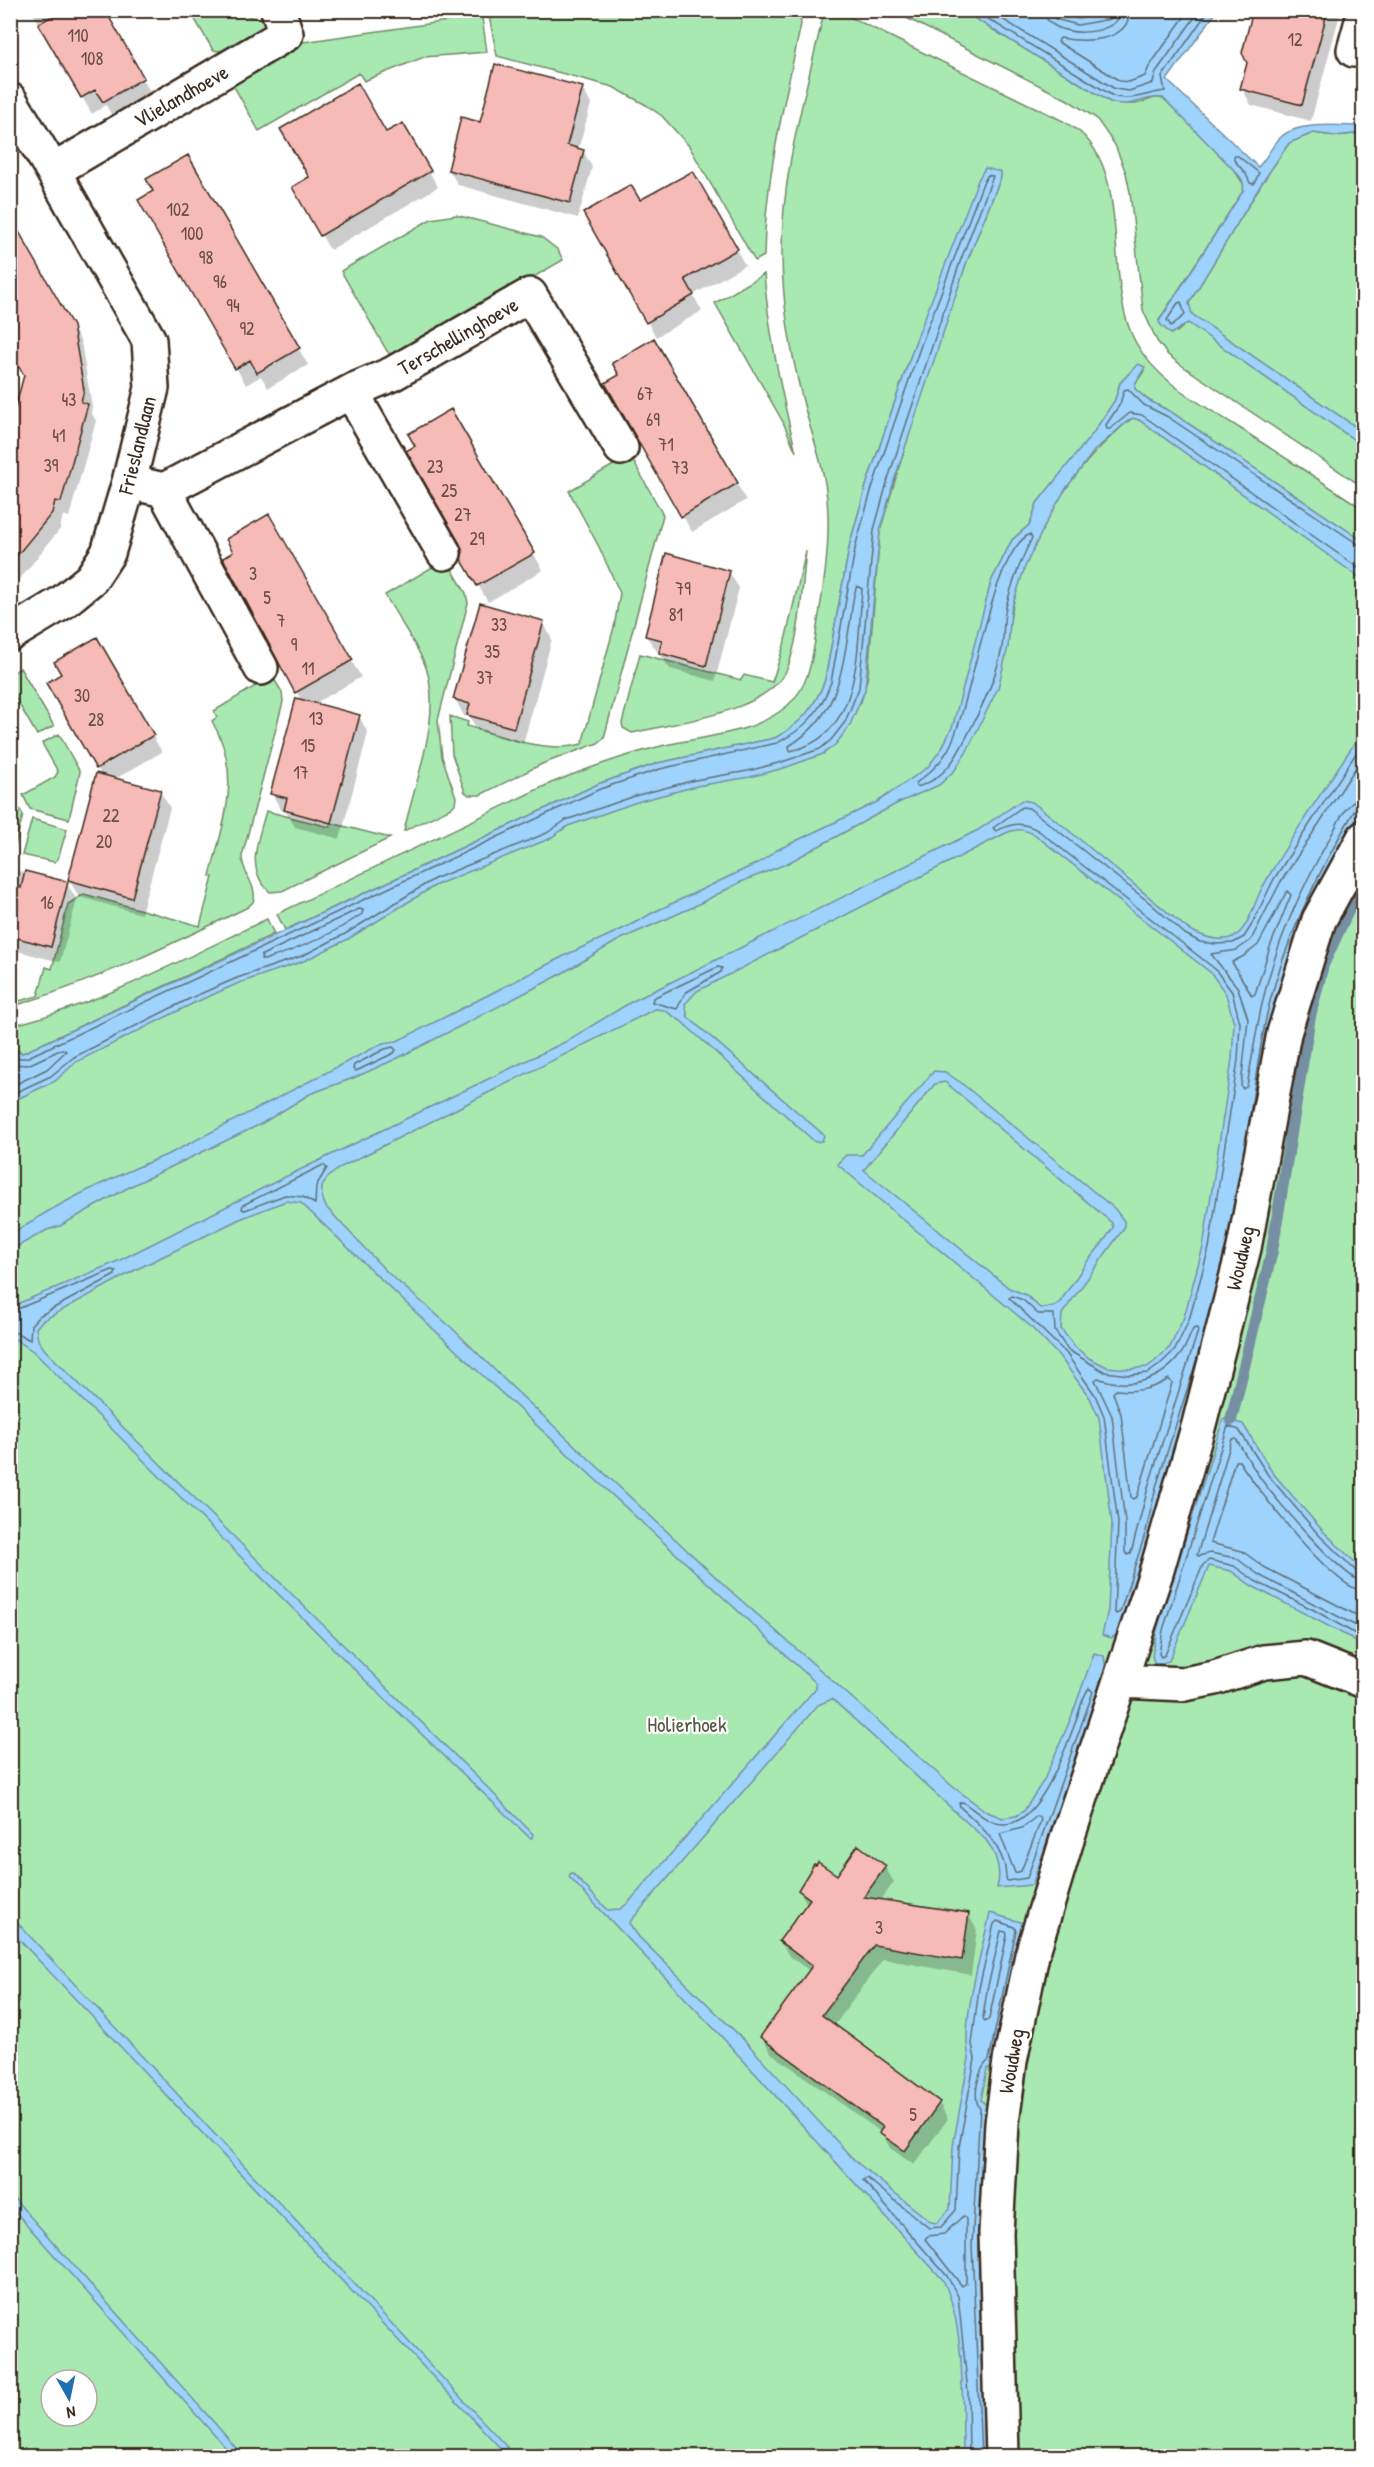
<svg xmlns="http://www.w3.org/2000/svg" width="1374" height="2467" font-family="'Patrick Hand',sans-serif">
	<rect width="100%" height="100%" fill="#fff"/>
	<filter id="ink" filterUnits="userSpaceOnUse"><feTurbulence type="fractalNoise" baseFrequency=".0167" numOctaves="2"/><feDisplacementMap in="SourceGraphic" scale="12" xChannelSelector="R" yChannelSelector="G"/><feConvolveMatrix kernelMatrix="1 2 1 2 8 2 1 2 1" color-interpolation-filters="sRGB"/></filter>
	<g filter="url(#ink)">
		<!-- green -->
		<path fill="#a8e9b2" stroke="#728a68" stroke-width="1.5" fill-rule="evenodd" d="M190 11H234L255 18 268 17 270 25C255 34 231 55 213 50Z
			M481 11 487 52 424 57 364 81 359 73 259 131 232 83 303 42 448 21Z
			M488 11H799L801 24C785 101 765 177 764 256L755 261 689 146 662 116 646 105 613 87 497 56Z
			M831 11H838L1063 121C1069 125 1077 129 1082 134 1132 181 1103 284 1136 343 1158 383 1204 405 1241 429 1282 456 1323 482 1363 509V541L1171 412 1148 400 1135 389V384L1144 371 1138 364 1120 383 1115 400 1093 434 1037 503 1030 524 1012 540 991 582 973 654 1008 647C1009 635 1009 622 1012 610 1024 549 1066 477 1112 436 1119 430 1125 422 1133 418L1139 420 1363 579V2456H11V1069L610 797 809 737 861 702 868 675 880 531 919 400 966 264 1001 177 915 343 866 486 850 543 825 680C815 707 801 724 775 738L658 763 598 784 285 930 277 914 551 783C588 768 625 755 665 745 706 736 754 734 787 706 810 687 813 655 817 627 824 584 831 542 827 498 824 466 812 436 804 405 791 355 782 304 782 253 781 173 806 93 823 16ZM51 2380H87V2416H51Z
			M893 11H963L1110 102C1118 102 1127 105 1135 104 1151 102 1154 91 1171 104L1235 171 1244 185 1243 191 1159 320 1177 332 1188 322 1363 446V487L1181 365 1168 355 1157 341 1143 310 1130 192 1126 173 1115 145 1096 118 1068 100Z
			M1050 11H1116L1078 19Z
			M1313 133 1335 136 1363 133V432L1191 314 1189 303 1262 183 1289 143Z
			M456 215 541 237 558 250 563 260 399 355H391L387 351 341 271 431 219Z
			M764 274C769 335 781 393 796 452L783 422 715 303Z
			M630 455 663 515 604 738 598 743 542 764 480 795H469L465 792 452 754 450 716 468 722 467 726C503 736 544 754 582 744L614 627 620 593 599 547 569 491Z
			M806 551C802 588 801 629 789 664 773 713 676 722 632 733L623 728 622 723 640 654 741 680 744 675 772 682 784 645Z
			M446 559 466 593 468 603 438 720 442 757 456 797 455 804 451 808 404 831C414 784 446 709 423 660 412 638 397 616 385 595Z
			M20 668 54 726 37 735 13 694H11V674Z
			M272 676 282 692 283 702 242 856C241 872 259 887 253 902L248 907C168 946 96 981 11 1007V1003L38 996 46 967 52 969 68 904 84 894 200 926 213 877 210 876C224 819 243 775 212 721L217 717 214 711Z
			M59 734 80 772 69 819 30 809 23 795 55 777 58 772 42 743Z
			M14 800 23 815 13 853 10 852V802Z
			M266 811 330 827 331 823 390 838 282 891 270 892C244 869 259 838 266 811Z
			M32 819 67 829 58 859 54 862 22 855Z
			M267 919 274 934 23 1053 11 1047 10 1026C101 1004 183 959 267 919Z"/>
		<!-- water -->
		<path fill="#9dd3fc" stroke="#768fa3" stroke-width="1.5" fill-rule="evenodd" d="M963 11H1050L1078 19 1116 11H1217L1167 80 1258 167C1267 158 1272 145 1281 137 1298 121 1341 126 1363 126V133L1335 136 1313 133 1289 143 1262 183 1189 303 1192 314 1363 432V446L1188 323 1171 334 1160 324 1159 321 1243 191C1245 182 1241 178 1235 171L1163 98C1143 95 1135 109 1110 102Z
			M985 168 1001 172V177L966 264 894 481 880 531 865 690 850 725 836 744 823 754 784 768 750 777 697 786 640 801 568 826 549 839 436 885 348 939 304 961 239 983 196 1002 76 1062 55 1081 11 1102V1047L17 1052 23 1053 598 784 658 763 775 738C801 724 815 707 825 680L850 543 866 486 915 343 978 180Z
			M1138 364 1145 367 1135 384V389L1148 400 1171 412 1363 541V580L1139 420 1133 418 1129 420 1094 451 1065 490 1046 523 1025 567 1011 610 1008 647 998 688 966 753 955 770 939 785 898 803 786 864 741 882 691 908 619 940 554 978 400 1057 356 1077 310 1094 261 1124 131 1186 60 1226 47 1230 11 1250V1233C26 1226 39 1216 54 1208 92 1187 132 1169 171 1153L383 1043 397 1041C454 1013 509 984 566 955 594 941 625 930 652 913L762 861 775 851 877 802 928 767 942 748 953 725 991 582 1012 540 1030 524 1037 503 1093 433 1115 400 1120 383Z
			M1363 730V807L1324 874 1298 935 1219 1311 1162 1488 1152 1533 1119 1634 1111 1638 1102 1635 1108 1610 1112 1523 1099 1418 1090 1398 1060 1357 1029 1325 837 1164 846 1155H862L934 1071 945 1072 960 1082 1115 1209 1124 1221V1228L1062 1314 1061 1329 1074 1346 1089 1358 1107 1367 1129 1369 1147 1367 1154 1362 1170 1347 1184 1317 1203 1247 1232 1059 1234 1023 1226 994 1211 973 1035 835C1024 829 1018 828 1006 833L697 991 685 1004 688 1017 824 1135 822 1141 815 1142 681 1021 664 1010 655 1009 341 1167C324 1179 316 1186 326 1207L387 1272 452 1328 510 1385 734 1594 910 1749 952 1786 987 1812 1003 1818 1016 1816 1024 1811 1044 1780 1071 1718 1094 1653 1104 1656 1106 1671 1032 1885 997 1888C1002 1870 997 1855 986 1840L832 1699 818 1705 629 1923 639 1937 747 2043 854 2160 931 2222 937 2223 950 2209 953 2146 969 2058C960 2024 982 1950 990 1913L1024 1923 1008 1992 994 2065 987 2069 981 2100 986 2105 978 2245 987 2456H963C962 2404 966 2326 943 2280L721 2036 569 1877 570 1874 572 1873 608 1910 620 1909 628 1903 816 1688V1683L468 1362 301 1203 286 1201 240 1219 137 1269 42 1321 36 1328 38 1340 45 1350 488 1788 533 1834 532 1838 529 1837 369 1684 34 1352 15 1339H11L10 1307 118 1261 283 1178 565 1042 631 1002 978 830 1022 800 1032 802 1061 824 1188 929C1201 936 1219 943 1233 937 1248 931 1254 903 1261 890 1291 835 1329 783 1363 730ZM945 1082 1112 1223 1113 1228 1101 1245 1086 1263 1060 1302 1053 1307 1040 1308 1026 1295 1009 1288 864 1170 935 1084Z
			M1223 1419 1243 1424 1272 1472 1322 1530 1363 1570V1647L1351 1638 1252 1586 1231 1571 1209 1566 1169 1661 1155 1665 1152 1656 1157 1629Z
			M11 1916 507 2447 508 2451 504 2452 11 1931Z
			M11 2195 218 2427 243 2456H233L11 2207Z"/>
		<!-- shadow -->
		<path fill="#0003" d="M31 10H103L152 95 113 118 106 105 92 114Z
			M1261 10H1341L1311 121 1251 105 1242 88Z
			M582 88 591 104 578 150 583 151 592 167 578 218 458 185 449 170Z
			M402 125 438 187 330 250 294 188Z
			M188 157 308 365 268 388 261 376 246 385 140 201 155 192Z
			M692 173 745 265 693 295 702 311 656 337 585 213 639 202Z
			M20 236 81 342 92 407 91 412 96 421 69 517 63 515 60 529 16 584 10 587V424L13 425 26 375Z
			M654 340 746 500 692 532 607 384 621 376Z
			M451 411 543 570 488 602 464 561Z
			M268 516 361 677 314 704 359 716 368 733 340 839 295 827 286 812 281 810 272 794 301 700 225 559 235 553Z
			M729 572 739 588 715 681 670 669 646 636Z
			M543 622 552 639 523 744 478 731 470 717 464 716 455 699Z
			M97 639 162 752 115 779 160 791 170 808 141 914 79 897 69 880 102 776 48 684 63 675Z
			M10 869 67 884 77 900 60 962 10 949Z
			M885 1867 894 1882 880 1901 968 1914 977 1930 971 1975 883 1959 834 2026 939 2103 948 2119 914 2165 890 2148 882 2133 771 2053 762 2037 810 1971 789 1956 780 1941 807 1904 799 1890 837 1877Z"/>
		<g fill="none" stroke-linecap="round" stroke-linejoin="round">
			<!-- shore -->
			<path stroke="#626e77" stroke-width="1.5" d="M974 10 1113 96C1130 102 1147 93 1165 91L1162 77 1209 10
				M988 10 1115 89 1129 91 1153 83 1156 72 1200 10
				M1044 10C1045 40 1120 39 1121 10
				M1051 10 1055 19 1078 25 1110 19 1114 10
				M1130 10C1129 44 1083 42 1060 38L1058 42 1120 81 1129 82 1145 76 1149 67 1189 10
				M1234 156H1238L1259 173 1254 184 1250 183 1246 174 1234 160Z
				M1181 302 1185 315 1171 326 1167 320 1178 303Z
				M1030 534 1032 538C1021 560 1012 582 1006 607 1003 620 1004 634 1002 648 996 677 986 698 973 724 960 750 948 779 917 787L916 783C929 773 940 764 948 750 973 705 990 553 1030 534Z
				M1364 545 1358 544 1168 417 1144 405 1128 389 1124 390 1120 404 1106 425 1107 429H1110L1130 413 1142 415 1364 572
				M857 586 862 589C857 647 863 737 790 751L789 746C838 716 841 675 850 623 852 611 852 597 857 586Z
				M1364 755 1280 883 1251 940 1237 950 1211 954 1238 988 1248 1019 1241 1086 1243 1089 1247 1086C1252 1059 1256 1031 1262 1004 1275 945 1302 886 1332 834 1339 821 1347 799 1364 798
				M1287 891 1291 895 1270 947 1255 994 1252 996 1232 962 1244 956 1258 945Z
				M359 909 363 910 362 914C332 935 299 949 264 960L261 959 262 955Z
				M718 967 722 968 721 972 685 993 677 1009 652 1002 653 998Z
				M393 1047 396 1050 394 1053 356 1071 353 1069 354 1065 385 1049Z
				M10 1054 16 1058H26L600 789 660 769 777 743C805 729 821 711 831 682L856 544 872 488 921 345 983 183 988 175 993 176 960 262 888 479 874 530 859 688 845 722 831 740 820 749 782 762 748 771 695 780 638 795 566 820 547 833 434 879 345 934 302 956 237 978 193 997 74 1057 51 1076 10 1095
				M10 1064 28 1065 62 1049 66 1051 47 1069 10 1087
				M1247 1135C1254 1092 1259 1047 1269 1005 1287 935 1319 870 1356 808L1364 805
				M323 1165 327 1168 316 1186 315 1204 303 1197 285 1195 245 1210 242 1209 243 1205Z
				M10 1312 112 1270 116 1271 115 1275 39 1316 31 1325 30 1340 17 1333H10
				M1197 1328 1198 1331 1149 1484 1131 1553 1127 1555 1125 1552V1522L1112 1416 1095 1380 1098 1378C1129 1390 1161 1381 1180 1355 1186 1348 1189 1337 1193 1329Z
				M1196 1362 1156 1487 1146 1531 1120 1612 1116 1614 1114 1611 1118 1523 1104 1416 1095 1395 1066 1353 1009 1298 1012 1296 1023 1300 1038 1314H1054L1055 1331 1068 1350 1105 1372 1129 1375 1148 1373 1158 1366 1175 1350 1189 1320 1209 1248 1238 1060 1240 1023 1232 992 1215 969 1039 831C1022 821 1013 823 996 831L993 828 1022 807 1029 808 1150 903 1185 934 1200 942 1216 944 1233 943 1244 937 1251 926 1274 879 1364 741
				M1169 1379 1172 1383 1137 1497 1133 1499 1131 1497 1121 1414 1113 1393 1116 1390C1136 1392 1151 1390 1169 1379Z
				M1364 1574 1357 1572 1318 1534 1268 1475 1239 1430 1228 1426 1163 1630 1159 1654 1161 1657 1165 1655 1203 1565 1209 1560 1234 1566 1255 1581 1314 1610 1364 1639
				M1364 1582C1345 1581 1274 1497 1261 1479 1252 1466 1244 1452 1236 1439H1232L1197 1555 1199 1556 1210 1553 1236 1558 1259 1575 1364 1630
				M1364 1591C1334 1590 1256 1488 1239 1461H1235L1210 1543 1242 1551 1264 1567 1364 1619
				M1089 1688 1093 1692 1027 1878 1007 1881C1005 1876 1006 1869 1004 1863 995 1838 979 1824 960 1807L959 1803 963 1802C975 1810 988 1824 1004 1824 1040 1825 1066 1747 1077 1718 1080 1708 1083 1696 1089 1688Z
				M1037 1816 1041 1818 1040 1823 1021 1871 1015 1873 1000 1834 1022 1828Z
				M1001 1931 1006 1932 1007 1935 989 2019 985 2022 983 2018 987 1990Z
				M963 2216 966 2219V2283L962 2286 925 2239 928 2236 944 2234Z
				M969 2456 968 2393 958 2296 947 2276 863 2180 867 2178 929 2228 941 2227 956 2210 959 2147 975 2059 972 2044 979 1988 994 1924 997 1921 1014 1927 1016 1930 989 2060C978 2069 972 2097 980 2109L972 2245 981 2456"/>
			<!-- stream -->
			<path stroke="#768fa3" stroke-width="12" d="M1231 1420 1272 1251 1310 1016 1323 965 1347 913 1364 884"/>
		</g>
		<!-- building -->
		<path fill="#f7bbb7" stroke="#3b2a1e" stroke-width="1.5" d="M63 10H105L144 78 103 102 95 90 81 98 38 24Z
			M1253 10H1328L1302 105 1240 89 1247 63 1242 53Z
			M495 64 583 87 567 145 584 150 570 203 448 170 461 117 480 122Z
			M358 83 386 132 403 123 431 171 320 236 292 187 309 177 280 129Z
			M188 155 300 348 257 373 250 360 235 369 138 200 153 191 146 179Z
			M693 171 738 249 685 279 694 295 646 323 583 213 631 185 640 200Z
			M10 216 73 326 84 390 81 402 88 404 61 502 55 501 52 513 10 564V427L24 375 10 352Z
			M654 338 738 483 681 517 605 383 619 375 612 363Z
			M451 409 535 553 477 586 461 559 463 552 460 544 406 451 415 446 408 434Z
			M269 514 353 660 295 693 223 558 233 552 226 539Z
			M666 553 730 571 706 666 659 653 662 640 645 636Z
			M480 603 544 621 514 728 467 715 470 704 453 699Z
			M97 637 154 735 96 769 46 683 61 674 54 662Z
			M296 698 360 715 331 823 284 810 287 798 270 794Z
			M96 773 161 790 132 898 68 880Z
			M25 871 68 882 51 947 10 936V885L21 888Z
			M858 1845 886 1866 864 1897 969 1913 962 1960 874 1945 822 2015 940 2102 905 2151 879 2133 883 2127 760 2037 812 1966 779 1941 810 1899 798 1890 814 1864 816 1865 818 1862 837 1875Z"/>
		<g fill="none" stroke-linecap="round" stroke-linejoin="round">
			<defs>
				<path id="minor" d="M1354 50 1364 14
					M10 100 53 171 149 340 152 388 129 482 108 553 91 579 63 602 10 634
					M53 171 286 34 278 10
					M354 390 362 411 444 553
					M129 482 164 490 354 390 392 374 530 295 621 448
					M164 490 261 668
					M1120 1681 1184 1684 1215 1678 1264 1662 1306 1658 1364 1681
					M1002 2456 996 2233 1002 2123 1010 2061 1032 1955 1068 1836 1156 1573 1199 1424 1244 1248 1284 1033 1319 920 1364 838"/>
			</defs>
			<!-- minor casing -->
			<use href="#minor" stroke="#3b2a1e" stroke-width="38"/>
			<!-- minor -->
			<use href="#minor" stroke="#fff" stroke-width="33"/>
		</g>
	</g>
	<g text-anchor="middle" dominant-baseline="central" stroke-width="4.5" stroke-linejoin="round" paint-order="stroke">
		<!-- number labels -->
		<g font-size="18" fill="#6a4e44">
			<text x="78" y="35">110</text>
			<text x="1295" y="39">12</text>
			<text x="92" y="58">108</text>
			<text x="178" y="209">102</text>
			<text x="192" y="233">100</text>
			<text x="206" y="257">98</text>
			<text x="220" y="281">96</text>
			<text x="233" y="305">94</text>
			<text x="247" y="328">92</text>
			<text x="645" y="393">67</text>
			<text x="69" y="399">43</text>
			<text x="653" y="419">69</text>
			<text x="59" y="435">41</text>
			<text x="666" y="444">71</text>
			<text x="51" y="465">39</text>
			<text x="435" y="466">23</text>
			<text x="680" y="467">73</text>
			<text x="449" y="490">25</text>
			<text x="463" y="514">27</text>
			<text x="477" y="538">29</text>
			<text x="253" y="573">3</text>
			<text x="683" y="588">79</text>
			<text x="267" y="597">5</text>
			<text x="676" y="614">81</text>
			<text x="281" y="620">7</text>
			<text x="499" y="624">33</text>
			<text x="294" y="644">9</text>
			<text x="492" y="651">35</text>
			<text x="308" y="668">11</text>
			<text x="485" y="677">37</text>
			<text x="82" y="695">30</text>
			<text x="316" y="718">13</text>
			<text x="96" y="719">28</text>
			<text x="308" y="745">15</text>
			<text x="301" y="772">17</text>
			<text x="111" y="815">22</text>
			<text x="104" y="841">20</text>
			<text x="47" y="902">16</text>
			<text x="879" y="1927">3</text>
			<text x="913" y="2114">5</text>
		</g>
		<!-- street labels -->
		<g font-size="21" fill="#3b2a1e" stroke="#fff">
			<text transform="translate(181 96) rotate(-30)">Vlielandhoeve</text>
			<text transform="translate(458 336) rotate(-30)">Terschellinghoeve</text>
			<text transform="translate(137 445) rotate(-76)">Frieslandlaan</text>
			<text transform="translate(1240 1258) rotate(-77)">Woudweg</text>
			<text transform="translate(1011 2061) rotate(-80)">Woudweg</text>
		</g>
		<!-- park labels -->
		<g font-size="21" fill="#565a43" stroke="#fff">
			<text x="687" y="1724">Holierhoek</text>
		</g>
	</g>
	<!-- margin -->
	<rect width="1374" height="2467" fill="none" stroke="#fff" stroke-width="36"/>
	<rect x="18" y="18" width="1338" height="2431" fill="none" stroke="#3b2a1e" stroke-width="2" filter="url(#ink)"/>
	<!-- north arrow -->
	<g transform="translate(69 2398) rotate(171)"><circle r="28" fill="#ffffff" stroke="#b1aaa5" stroke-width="1.5"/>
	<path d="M0-4.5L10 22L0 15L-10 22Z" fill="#1f6fb2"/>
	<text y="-9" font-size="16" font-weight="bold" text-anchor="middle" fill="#3b2a1e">N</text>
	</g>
</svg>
